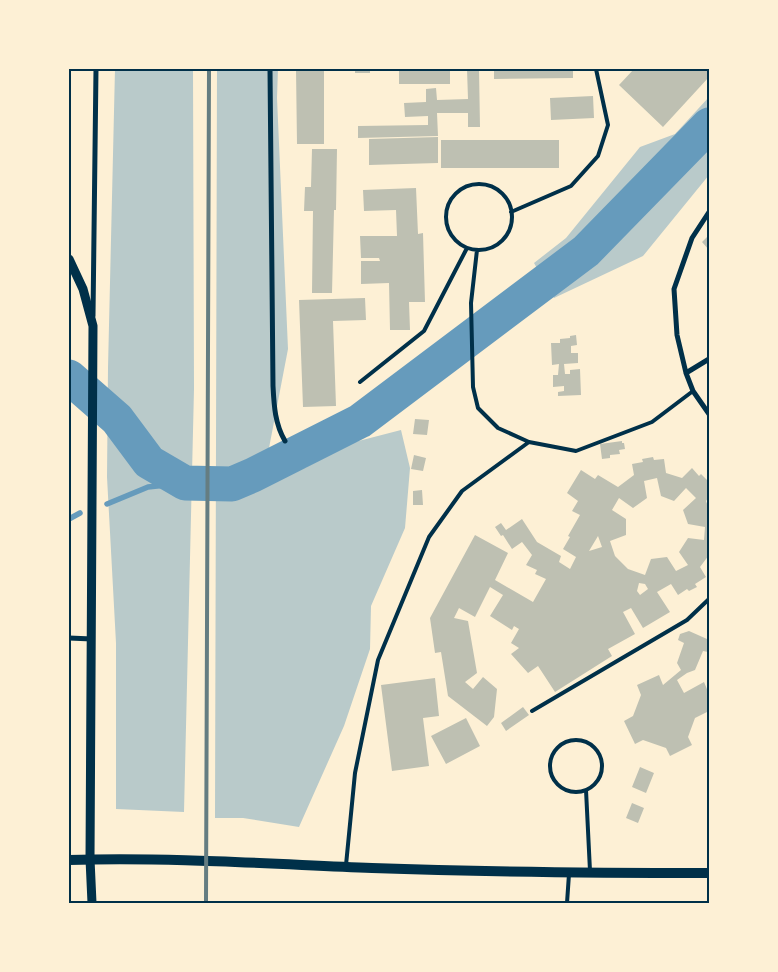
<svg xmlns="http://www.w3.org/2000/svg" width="778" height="972" font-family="Roboto,sans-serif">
	<rect width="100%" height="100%" fill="#fdf0d5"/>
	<!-- green -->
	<path fill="#b9caca" d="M115 69H193L194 389 184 812 116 809V643L107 477 108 368Z
		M217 69H278L277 98 288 349 269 448 305 468 347 444 401 430 410 468 405 528 371 606 370 649 344 726 299 827 243 818H215Z
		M709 97V175L643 256 554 298 534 263 566 238 640 147 675 134Z"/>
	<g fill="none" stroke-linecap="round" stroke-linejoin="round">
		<!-- stream -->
		<path stroke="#669bbc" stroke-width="5.5" d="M107 504 148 487 185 483
			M69 519 80 513"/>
		<!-- river -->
		<path stroke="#669bbc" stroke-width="35" d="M69 377 117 419 149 462 185 483 232 484 253 475 360 421 586 251 709 125"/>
	</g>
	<!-- building -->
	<path fill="#bec0b2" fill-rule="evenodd" d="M296 69H324V144H297Z
		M355 69H370V73H355Z
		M399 69H450V84H399Z
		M467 69H479L480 127H468V113H437L438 136 358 138V126L428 125V116L405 117 404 103 426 102V89L436 88 437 100 468 99Z
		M494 69H573V78L494 79Z
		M634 69H709V77L663 127 619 85Z
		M593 96 594 118 551 120 550 98Z
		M438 137V163L369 165V139Z
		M441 140H559V168H441Z
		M312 149H337L336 210H334L332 293H312L313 211H304L305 187H311Z
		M416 188 418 234 423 233 425 302H409L410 330H390L389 283 361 284V261H380L379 258H361L360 236H397L396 210 364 211 363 190Z
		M709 235V250L702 242Z
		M365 298 366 320 333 321 336 406 303 407 299 300Z
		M576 335 577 345 571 346V353H578V363L564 364 565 374H570V370L580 369 581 395 558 396V392L564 391V386L553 387V375H558L559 364 552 365 551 343H560V339L570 338V336Z
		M415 419 429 420 427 435 413 434Z
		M622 441V443H624L625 449 619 450 620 454 610 455V458L602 459 600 444Z
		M414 455 426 458 423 471 411 469Z
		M653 457 654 460 664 459 666 473 682 478 692 468 699 476 701 474 709 482 707 484 709 486V497L706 501 709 509V555L700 567 706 577 695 584 697 587 689 591 687 589 678 595 671 584 657 592 670 612 643 628 631 608 623 612 635 634 608 649 612 656 555 692 538 666 528 673 511 654 519 648 511 643 519 629 514 626 512 630 490 616 503 595 490 587 475 617 459 608 454 618 468 621 477 673 465 682 473 689 483 677 497 689 494 717 487 726 448 696 441 652 435 653 430 618 475 535 508 553 495 580 533 602 546 579 535 574 537 570 526 565 532 555 522 542 512 549 503 535 501 536 495 527 501 523 506 530 522 519 537 542 561 556 559 562 570 569 576 557 563 549 570 537 568 536 580 515 572 511 578 501 567 493 581 470 595 479 598 475 618 487 634 475 632 464 643 462 642 459ZM657 478 661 496 674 501 686 488 696 498 683 510 688 524 705 527 704 540 688 538 679 552 688 565 676 571 667 557 651 559 645 575 628 569 615 556 610 541 626 535V519L612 510 619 498 633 508 647 498 644 481ZM598 536 602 547 589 551ZM639 583 645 584 648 589 640 595 637 591Z
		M422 490 423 505H413V491Z
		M689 631 707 639 709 643V650L708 652 703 651 695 670 687 673 677 680 684 693 704 682 709 694V711L695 718 688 737 692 745 670 756 666 748 643 740 635 744 624 721 633 716 641 695 637 685 659 675 663 685 681 670 677 663 684 643 678 640 680 634Z
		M435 678 439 716 423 718 429 766 392 771 381 685Z
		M523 707 529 715 506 731 501 723Z
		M466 718 480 746 446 764 431 736Z
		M640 767 654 773 646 793 632 787Z
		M632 803 644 808 638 823 626 818Z"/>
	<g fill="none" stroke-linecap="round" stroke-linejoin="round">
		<!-- service -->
		<path stroke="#003049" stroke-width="4" d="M446 217a33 33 0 1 1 66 0a33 33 0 1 1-66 0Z
			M511 212 571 186 598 156 608 125 596 69
			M477 250 471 303 473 387 478 408 498 428 529 442 576 451 652 422 693 391
			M360 382 424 331 467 248
			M532 711 687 620 709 599
			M550 766a26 26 0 1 1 52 0a26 26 0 1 1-52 0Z
			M586 790 590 871
			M346 865 355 773 378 660 429 537 462 491 529 442
			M567 903 569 874"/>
		<!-- minor -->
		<path stroke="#003049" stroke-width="5" d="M270 69 273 386C274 406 275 424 285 441
			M709 212 692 238 674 289 677 335 686 373 693 391 709 414
			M93 316 96 69
			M686 373 709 359
			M69 638 92 639"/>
		<!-- tertiary -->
		<path stroke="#003049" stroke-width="9" d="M69 259 83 289 93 326 90 859 92 903"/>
		<!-- secondary -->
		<path stroke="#003049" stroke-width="10" d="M69 860C170 857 271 864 372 868 484 872 597 873 709 873"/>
		<!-- rail -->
		<path stroke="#657d81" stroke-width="4" d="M206 903 209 69"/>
	</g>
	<!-- border -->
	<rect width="778" height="972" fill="none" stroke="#fdf0d5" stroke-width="140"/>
	<rect x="70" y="70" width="638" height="832" fill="none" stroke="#003049" stroke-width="2"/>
</svg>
